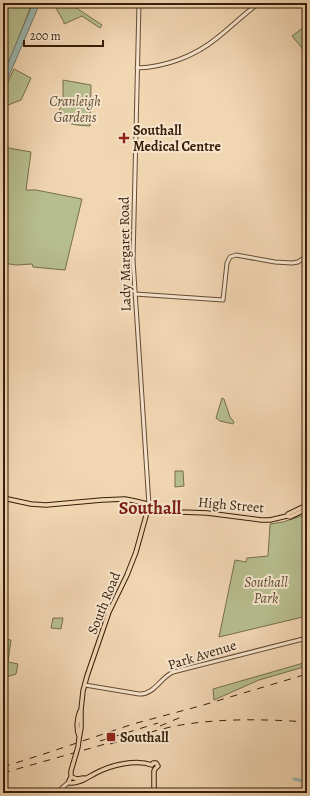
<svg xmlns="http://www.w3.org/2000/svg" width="310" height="796" font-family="Alegreya,serif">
	<rect width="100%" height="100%" fill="#f1d6b2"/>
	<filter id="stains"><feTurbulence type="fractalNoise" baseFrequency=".005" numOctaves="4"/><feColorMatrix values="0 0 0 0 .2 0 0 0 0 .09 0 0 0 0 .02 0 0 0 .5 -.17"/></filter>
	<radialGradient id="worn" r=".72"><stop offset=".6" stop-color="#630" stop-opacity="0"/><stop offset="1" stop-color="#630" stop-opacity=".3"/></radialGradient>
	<!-- green -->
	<path fill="#b7be8e" stroke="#776e4c" d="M3 3H33L30 8 13 53 3 72Z
		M53 3H69L102 25 100 28 82 16 64 24V22Z
		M307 25V54L292 36Z
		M14 69 31 78 21 100 3 107V92Z
		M63 80 91 85 90 126 77 125 57 121 63 96Z
		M3 147 31 152 26 190H36L82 199 65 270 33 267 32 264 16 265 3 263Z
		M222 398 224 399 230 417 234 422 233 424 220 421 216 418Z
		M175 471H183L184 486 175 487Z
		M307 514V616L219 637 235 560 246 562 247 558 268 556 270 524 283 522Z
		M53 618H63L61 629 51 628Z
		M3 639 11 640 8 662 18 664 16 674 3 678Z
		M307 662V666L259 680 214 700 213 689Z"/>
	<!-- water -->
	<path fill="#9bb8b1" stroke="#737a6e" d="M33 3H40L3 90V75Z"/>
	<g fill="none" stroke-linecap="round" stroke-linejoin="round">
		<!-- canal -->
		<path stroke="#9bb8b1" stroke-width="3" d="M294 779 307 782"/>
		<defs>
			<path id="tertiary" d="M139 3 133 260 149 505
				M137 68C166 67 195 56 217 38 231 27 244 14 259 3
				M135 294 223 300 227 263 230 257 236 255 275 262 292 263 298 262 307 256
				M85 685 139 694C154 695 160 678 173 672L307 638
				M59 793 62 788 69 782"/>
			<path id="primary" d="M3 498 31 504 46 505 102 500 125 499 135 501 181 512 207 513 261 520H270L287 516 290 517 307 509
				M287 516 288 514 307 505
				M79 736C76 729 77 718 80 711
				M79 739 81 728V710L83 691 87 676 109 612 127 575 136 552 149 505
				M73 764 71 771V777L69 781 70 783C79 784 88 777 96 773 111 765 136 759 152 765L153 763H156L158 766 155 769 154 771V793
				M71 777 77 779 84 778"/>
		</defs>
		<!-- tertiary casing -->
		<use href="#tertiary" stroke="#664b34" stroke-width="5"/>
		<!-- primary casing -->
		<use href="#primary" stroke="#371d0a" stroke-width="5.5"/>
		<!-- tertiary -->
		<use href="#tertiary" stroke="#f6e4cd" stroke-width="3"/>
		<!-- primary -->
		<use href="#primary" stroke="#f1d6b2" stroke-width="3.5"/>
		<!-- rail -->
		<path stroke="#371d0a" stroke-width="1" stroke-dasharray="7 7" stroke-linecap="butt" d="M160 726 186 715
			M100 741 158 723
			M110 744C132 737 153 731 175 726 219 718 263 719 307 722
			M3 767 50 752 133 724 200 706 307 674
			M3 773 109 743"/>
		<defs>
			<path id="primary-bridge" d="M73 764 78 747 79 739"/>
		</defs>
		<!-- primary-bridge casing -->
		<use href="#primary-bridge" stroke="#371d0a" stroke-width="5.5" stroke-linecap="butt"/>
		<!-- primary-bridge -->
		<use href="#primary-bridge" stroke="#f1d6b2" stroke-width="3.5"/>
	</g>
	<!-- markers -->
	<g fill="#8f2418" stroke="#f6e4cd" stroke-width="1.5">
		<path d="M122 132h4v4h4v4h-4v4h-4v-4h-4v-4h4z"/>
		<rect x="106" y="732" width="10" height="10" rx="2"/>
	</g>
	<g text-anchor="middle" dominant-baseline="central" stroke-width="4" stroke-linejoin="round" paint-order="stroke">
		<!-- park labels -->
		<g font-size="14" font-style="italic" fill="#5d4d32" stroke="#f6e4cd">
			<text x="75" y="101">Cranleigh<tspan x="75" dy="16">Gardens</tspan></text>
			<text x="266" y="582">Southall<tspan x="266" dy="16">Park</tspan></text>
		</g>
		<!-- poi labels -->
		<g font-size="14" font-weight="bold" fill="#371d0a" stroke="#f6e4cd" text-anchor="start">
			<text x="133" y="130">Southall<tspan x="133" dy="16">Medical Centre</tspan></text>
			<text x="120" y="737">Southall</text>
		</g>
		<!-- street labels -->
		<g font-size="14" fill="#371d0a" stroke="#f6e4cd">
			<text transform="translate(125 254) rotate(-91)">Lady Margaret Road</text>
			<text transform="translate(231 505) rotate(5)">High Street</text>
			<text transform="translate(104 603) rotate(-68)">South Road</text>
			<text transform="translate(202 655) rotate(-17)">Park Avenue</text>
		</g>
		<!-- district labels -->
		<g font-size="18" font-weight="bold" fill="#7a1f14" stroke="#f6e4cd">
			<text x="150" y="508">Southall</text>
		</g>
	</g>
	<!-- margin -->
	<rect width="310" height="796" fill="none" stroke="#f1d6b2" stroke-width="16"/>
	<rect x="4" y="4" width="302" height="788" fill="none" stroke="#371d0a" stroke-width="2"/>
	<rect x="8" y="8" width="294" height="780" fill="none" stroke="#371d0a"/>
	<!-- scale -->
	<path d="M24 40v6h79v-6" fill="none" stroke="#371d0a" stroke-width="2"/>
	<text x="30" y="40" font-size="12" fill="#371d0a" stroke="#f6e4cd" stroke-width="3" paint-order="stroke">200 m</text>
	<rect width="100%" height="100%" filter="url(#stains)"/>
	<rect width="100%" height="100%" fill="url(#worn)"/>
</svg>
